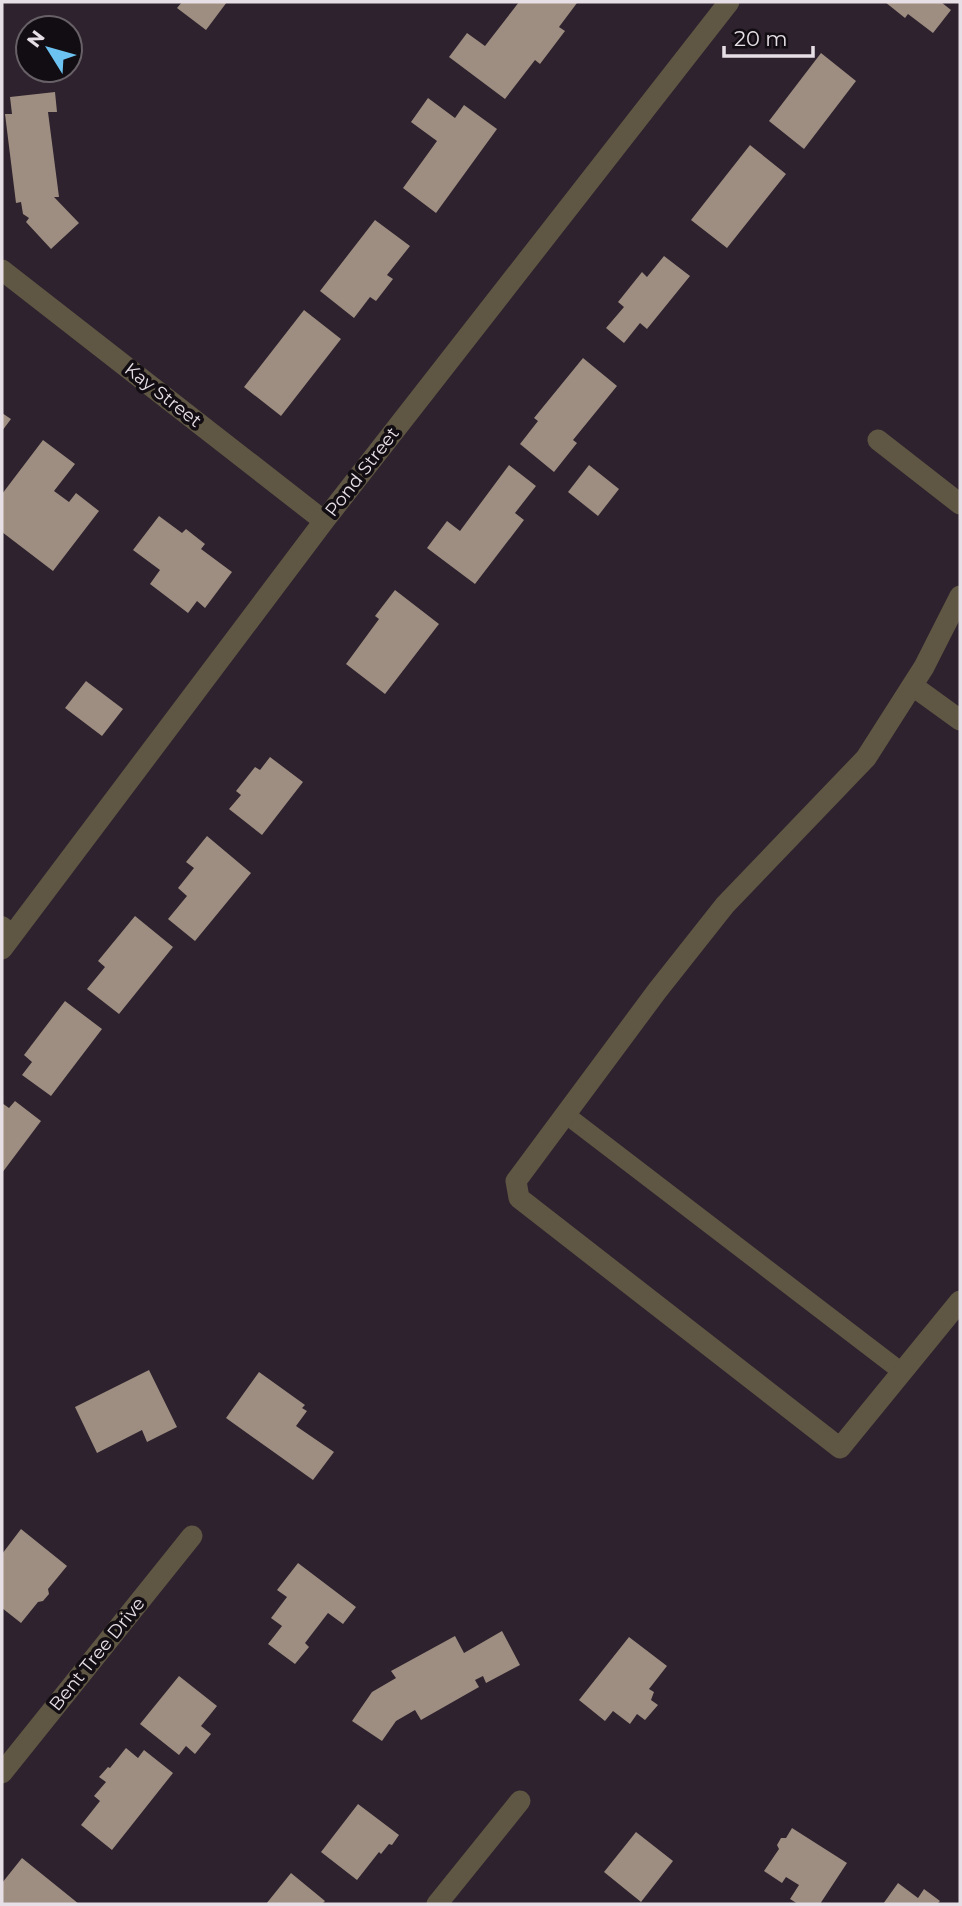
<svg xmlns="http://www.w3.org/2000/svg" width="962" height="1906" font-family="Montserrat,sans-serif">
	<rect width="100%" height="100%" fill="#2d222d"/>
	<!-- building -->
	<path fill="#9e8d81" d="M182 2H227L206 30 177 8Z
		M519 2 577 3 559 27 565 31 540 64 535 60 505 99 449 57 467 33 485 46Z
		M885 2H941L951 10 933 33 908 14 905 18Z
		M821 53 856 81 804 149 769 121Z
		M55 92 57 112H48L59 197H54L79 223 51 249 26 222 29 218 23 214 21 202 16 203 5 114H12L10 97Z
		M428 98 455 118 464 105 497 129 436 213 403 188 437 141 411 122Z
		M750 145 786 174 727 248 691 220Z
		M375 220 410 246 387 275 393 279 376 301 370 297 354 318 320 291Z
		M664 256 690 276 647 329 640 323 624 343 606 328 624 307 618 302 642 272 647 277Z
		M304 310 341 339 281 416 244 387Z
		M583 358 617 386 573 440 577 443 554 472 520 444 538 421 534 418Z
		M2 413 11 419 2 431Z
		M43 440 75 464 54 491 69 502 76 493 99 511 53 571 2 532V494Z
		M509 465 536 486 515 513 524 520 475 584 427 548 447 521 460 531Z
		M589 465 619 489 598 516 568 492Z
		M159 516 182 533 186 529 205 544 201 549 232 572 205 608 197 601 188 613 150 584 160 570 133 550Z
		M395 590 439 624 385 694 346 664 379 619 375 616Z
		M86 681 123 709 102 736 65 708Z
		M270 757 303 782 262 835 229 809 241 795 236 791 255 767 260 770Z
		M207 836 251 873 195 941 168 919 187 896 178 888 194 868 186 862Z
		M135 916 173 947 119 1014 87 989 105 967 98 961Z
		M65 1001 102 1029 51 1096 22 1075 32 1062 24 1055Z
		M15 1101 41 1121 2 1173V1103L9 1108Z
		M149 1370 177 1427 147 1442 142 1430 97 1453 75 1407Z
		M259 1372 305 1405 302 1408 307 1411 296 1426 334 1452 313 1480 226 1418Z
		M21 1529 67 1566 48 1589 49 1594 43 1601 38 1602 21 1623 2 1608V1554Z
		M298 1563 356 1607 343 1624 328 1613 305 1643 309 1647 295 1664 268 1644 282 1626 271 1618 287 1597 277 1590Z
		M502 1631 520 1665 486 1683 483 1676 475 1680 479 1687 421 1720 415 1710 396 1721 382 1741 352 1721 372 1692 396 1678 391 1671 455 1636 464 1653Z
		M629 1637 667 1666 649 1689 654 1692 651 1700 658 1705 645 1720 637 1714 630 1724 613 1711 605 1721 579 1700Z
		M179 1676 217 1706 201 1726 211 1734 195 1754 186 1746 179 1755 140 1724Z
		M126 1748 138 1758 144 1750 173 1773 112 1850 81 1825 100 1801 94 1796 106 1782 99 1777 108 1767 110 1768Z
		M358 1804 399 1835 392 1845 389 1844 381 1854 379 1852 357 1880 321 1852Z
		M792 1828 847 1863 820 1904H798L790 1899 799 1885 786 1877 782 1883 764 1871 779 1849 777 1845 781 1838H786Z
		M636 1832 673 1861 641 1902 604 1872Z
		M22 1858 79 1904H2V1883Z
		M291 1873 325 1901 322 1904H266Z
		M898 1883 918 1898 924 1889 940 1901 937 1904H883Z"/>
	<g fill="none" stroke-linecap="round" stroke-linejoin="round">
		<!-- lane -->
		<path stroke="#5f5643" stroke-width="18" d="M2 925 13 933
			M565 1114 902 1372"/>
		<!-- street -->
		<path stroke="#5f5643" stroke-width="21" d="M2 270 324 521
			M878 440 960 504
			M960 596 924 667 866 758 725 905 657 991 516 1181 519 1198 840 1448 960 1301
			M913 686 960 720
			M2 949 324 521 729 2
			M2 1773 192 1536
			M437 1904 520 1801"/>
	</g>
	<g text-anchor="middle" dominant-baseline="central" stroke-width="7" stroke-linejoin="round" paint-order="stroke">
		<!-- street labels -->
		<g font-size="18" fill="#e7dfe6" stroke="#120d12">
			<text transform="translate(163 395) rotate(38)">Kay Street</text>
			<text transform="translate(362 472) rotate(-52)">Pond Street</text>
			<text transform="translate(97 1654) rotate(-51)">Bent Tree Drive</text>
		</g>
	</g>
	<!-- border -->
	<rect width="962" height="1906" fill="none" stroke="#e7dfe6" stroke-width="7"/>
	<!-- north arrow -->
	<g transform="translate(49 49) rotate(307)"><circle r="33" fill="#120d12" stroke="#676167" stroke-width="2"/>
	<path d="M0-5L12 26L0 18L-12 26Z" fill="#6cc3f2"/>
	<text y="-10" font-size="19" font-weight="bold" text-anchor="middle" fill="#e7dfe6">N</text>
	</g>
	<!-- scale -->
	<path d="M724 46v10h89v-10" fill="none" stroke="#e7dfe6" stroke-width="3.5"/>
	<text x="734" y="46" font-size="21" fill="#e7dfe6" stroke="#120d12" stroke-width="5" paint-order="stroke">20 m</text>
</svg>
